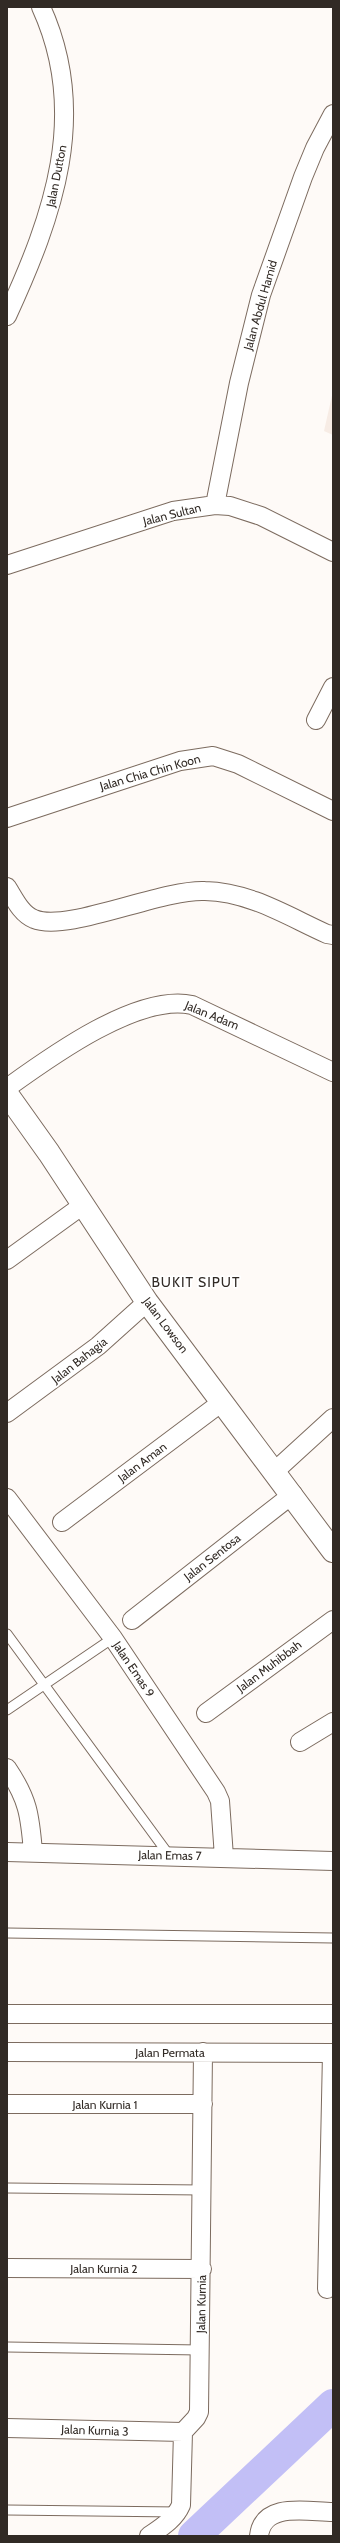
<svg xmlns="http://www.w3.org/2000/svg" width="340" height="2543" font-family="Cabin,sans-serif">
	<rect width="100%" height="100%" fill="#fefaf7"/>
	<!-- built -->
	<path fill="#f7ece5" d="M333 391V435L324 431Z"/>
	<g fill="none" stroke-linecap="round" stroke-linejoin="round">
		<!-- river -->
		<path stroke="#c2bff6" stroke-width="32" d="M194 2536 333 2405"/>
		<defs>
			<path id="lane" d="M7 1634 169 1855
				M7 1710 113 1638
				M7 1933 333 1938
				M7 2188 202 2190
				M7 2347 200 2350
				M7 2510 178 2512"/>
			<path id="street" d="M7 316C53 216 90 114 41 7
				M215 505 239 383 261 295 303 177 315 148 333 114
				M7 565 173 511 215 505 230 506 261 516 333 552
				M316 720 333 687
				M7 818 180 761 213 756 238 764 333 811
				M7 887C14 898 21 914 34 919 67 933 161 889 205 891 250 892 287 916 327 934L333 935
				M7 1088C50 1057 138 993 192 1005L333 1072
				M7 1260 83 1205
				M7 1413 98 1346 147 1302
				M275 1471 333 1418
				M7 1498 113 1638 216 1792 220 1801 224 1857
				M62 1522 222 1402
				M132 1620 293 1494
				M206 1713 333 1620
				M300 1742 333 1722
				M7 1768C28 1799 30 1815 33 1852
				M7 1852 333 1861
				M7 2014H333
				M7 2052 333 2053
				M7 2104H203
				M7 2268 202 2269
				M327 2289 332 2053
				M7 2428 183 2432
				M149 2536C162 2527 175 2519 181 2505L183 2432 196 2418 199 2412 203 2052
				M259 2536C263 2501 308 2512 333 2512"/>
			<path id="secondary" d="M7 1094 49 1153 147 1302 333 1551"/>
		</defs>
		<!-- lane casing -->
		<use href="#lane" stroke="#7c6b5f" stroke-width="11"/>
		<!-- street casing -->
		<use href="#street" stroke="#7c6b5f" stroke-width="20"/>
		<!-- secondary casing -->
		<use href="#secondary" stroke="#7c6b5f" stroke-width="24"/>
		<!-- lane -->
		<use href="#lane" stroke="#fff" stroke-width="9"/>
		<!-- street -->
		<use href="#street" stroke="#fff" stroke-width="18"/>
		<!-- secondary -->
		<use href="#secondary" stroke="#fff" stroke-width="22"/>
	</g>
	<g text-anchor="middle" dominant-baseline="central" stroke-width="3.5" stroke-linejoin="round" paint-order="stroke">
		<!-- street labels -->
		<g font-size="12" fill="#312a25" stroke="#fff">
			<text transform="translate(56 176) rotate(-79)">Jalan Dutton</text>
			<text transform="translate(260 305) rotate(-74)">Jalan Abdul Hamid</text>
			<text transform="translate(172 514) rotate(-14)">Jalan Sultan</text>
			<text transform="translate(150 772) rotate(-16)">Jalan Chia Chin Koon</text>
			<text transform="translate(212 1015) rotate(22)">Jalan Adam</text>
			<text transform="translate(166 1325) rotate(53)">Jalan Lowson</text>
			<text transform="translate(79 1360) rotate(-38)">Jalan Bahagia</text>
			<text transform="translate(142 1462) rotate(-37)">Jalan Aman</text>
			<text transform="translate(212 1557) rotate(-38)">Jalan Sentosa</text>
			<text transform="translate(269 1666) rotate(-37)">Jalan Muhibbah</text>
			<text transform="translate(134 1669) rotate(56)">Jalan Emas 9</text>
			<text transform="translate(170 1855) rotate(1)">Jalan Emas 7</text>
			<text x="170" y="2052">Jalan Permata</text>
			<text x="105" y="2104">Jalan Kurnia 1</text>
			<text x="104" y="2268">Jalan Kurnia 2</text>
			<text transform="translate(201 2304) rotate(-89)">Jalan Kurnia</text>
			<text transform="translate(95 2430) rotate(2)">Jalan Kurnia 3</text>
		</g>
		<!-- quarter labels -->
		<g font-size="14" letter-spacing="1" fill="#312a25" stroke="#fff">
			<text x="196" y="1282">BUKIT SIPUT</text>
		</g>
	</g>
	<!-- border -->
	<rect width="340" height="2543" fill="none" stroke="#312a25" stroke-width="16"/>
</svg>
